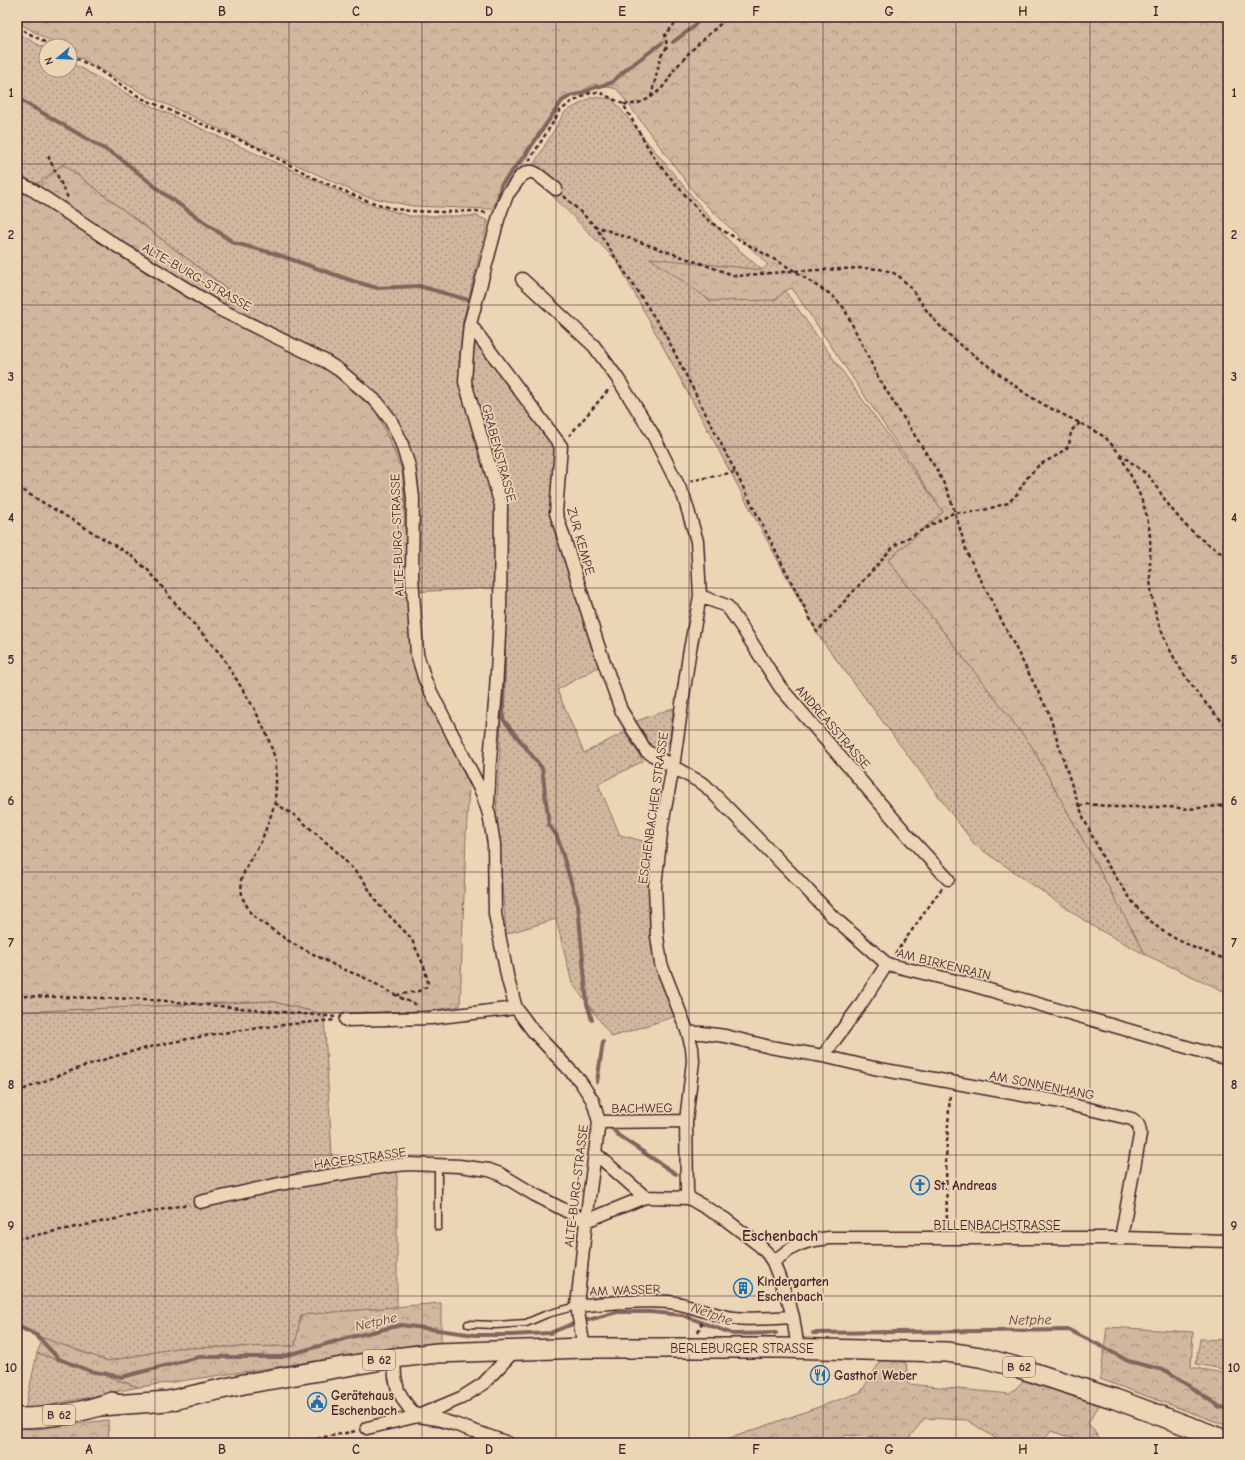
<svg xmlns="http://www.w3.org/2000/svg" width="1245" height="1460" font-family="'Comic Neue',sans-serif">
	<defs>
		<pattern id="green-dots" width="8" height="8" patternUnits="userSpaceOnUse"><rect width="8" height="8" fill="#cfb89e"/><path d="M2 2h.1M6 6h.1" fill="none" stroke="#aa9581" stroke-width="1.8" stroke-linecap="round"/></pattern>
		<pattern id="forest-crowns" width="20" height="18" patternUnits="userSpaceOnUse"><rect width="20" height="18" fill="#cfb89e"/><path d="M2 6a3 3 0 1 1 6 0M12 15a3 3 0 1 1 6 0" fill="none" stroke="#aa9581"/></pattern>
	</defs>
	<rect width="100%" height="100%" fill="#ead6b4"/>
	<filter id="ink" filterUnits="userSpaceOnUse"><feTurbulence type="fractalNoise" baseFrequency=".025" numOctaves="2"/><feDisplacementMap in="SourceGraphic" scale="8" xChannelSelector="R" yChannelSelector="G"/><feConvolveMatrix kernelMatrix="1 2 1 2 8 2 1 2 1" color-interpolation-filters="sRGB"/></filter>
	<g filter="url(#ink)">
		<!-- green -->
		<path fill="url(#green-dots)" stroke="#8c6c64" d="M17 33 46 49V70H70V62L138 100 360 201 409 216H477L488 221 463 321 459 366 462 396 497 512 496 588 408 592 403 472 380 419 356 379 223 306 230 291 63 164 35 186 17 177Z
			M592 97 612 99 729 241 762 270 651 259 774 300 785 291 943 512 888 560 1031 745 1146 955 1094 927 975 845 818 635 617 261 529 172 565 112Z
			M473 332 557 446 550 515 600 666 557 690 584 753 625 732 643 761 598 784 620 835 654 844 650 885 676 1016 612 1037 572 983 556 919 506 934 496 813 500 751 504 506 469 380Z
			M673 708 670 741 662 749 648 748 634 722Z
			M270 1001 324 1014 333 1173 397 1169V1307L301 1315 296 1346 177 1348 108 1361 43 1338 17 1323V1012Z
			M1200 1339 1228 1340V1370L1196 1364Z
			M37 1353 139 1387 25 1410Z
			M1187 1436 1203 1443H1182Z"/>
		<!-- forest -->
		<path fill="url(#forest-crowns)" stroke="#8c6c64" d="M17 17H1228V993L1146 955 1031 745 888 560 943 512 792 288 785 291 775 300 711 301 650 258 762 270 768 265 697 196 617 89 594 84 557 105 518 172 491 209 412 206 364 196 146 95 70 52V46H59L17 22Z
			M63 164 231 292 219 312 356 379 380 419 403 472 410 654 421 683 469 784 466 837 460 1006 420 1012 324 1014 270 1001 17 1012V189L27 196Z
			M441 1303V1343L139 1387 37 1353 43 1338 108 1361 177 1348 295 1346 301 1315Z
			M1107 1327 1193 1332 1191 1367 1228 1374V1426L1100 1379Z
			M883 1357 906 1363 908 1384 1010 1394 1024 1380 1100 1404 1088 1423 1103 1443H1082L1078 1440 1051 1431 1042 1443H1003L967 1420 925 1418 907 1440 846 1435 835 1443H717L861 1392Z
			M108 1420 109 1443H17V1428L37 1429Z"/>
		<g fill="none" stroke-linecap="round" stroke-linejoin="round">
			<!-- stream -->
			<path stroke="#85635e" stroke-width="4" d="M673 42 692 28 702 17
				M17 98 120 158 163 193 234 243 273 253 353 281 377 288 419 286 472 301
				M496 208 501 185 525 155 562 101 570 96 583 93 593 88 611 83 629 67 662 43
				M504 652 503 719 542 768 549 825 557 836 578 905 587 1004 592 1020
				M597 1082 603 1042
				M612 1128 619 1136 676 1174
				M17 1326 36 1335 59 1359 90 1371 122 1377 199 1357H281L347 1338 401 1325 475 1335H511L550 1333 567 1326 617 1312H650L682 1315 733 1334 776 1333
				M813 1333 1069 1330 1101 1346 1128 1361 1167 1371 1220 1407 1228 1408"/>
			<defs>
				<path id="lane" d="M438 1165V1227
					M468 1324 496 1325 526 1323 547 1314 577 1306"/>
				<path id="street" d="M17 182 33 190 117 246 219 309 325 361 339 370 377 402 390 419 400 439 409 466 413 498 412 575 417 654 425 680 441 712 482 793 489 814 494 844 495 914 508 980 516 1008 533 1031 580 1081 593 1101 599 1122 586 1221 577 1306 584 1348
					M522 279 594 346 618 379 652 433 684 497 697 541 700 596 689 655 673 767 662 824 655 886 657 936 661 964 688 1033 692 1048 693 1061 686 1121 687 1192 689 1198 725 1219 759 1245 767 1253 773 1262 790 1306 793 1317 798 1349
					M470 324 561 446 556 513 599 648 621 710 646 751 705 785 799 881 831 915 887 964 972 985 1228 1059
					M700 596 727 606 743 629 780 687 910 838 948 879
					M488 803 490 760 496 691 500 616 501 505 465 382 467 353 470 324 499 216 507 195 521 176 528 172H533L537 174 556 189
					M346 1020 431 1018 516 1008
					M688 1033H702L725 1036 770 1047 823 1056 874 1068 1055 1101 1132 1119C1139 1124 1140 1127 1140 1135L1121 1238
					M823 1056 859 1007 887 964
					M599 1122 686 1121
					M595 1153 645 1197
					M200 1202 279 1184 388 1166 408 1164 459 1166 489 1170 500 1174 535 1195 586 1221
					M586 1221 645 1197 689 1198
					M773 1262C794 1245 802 1241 829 1238H1121L1228 1241
					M577 1306C608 1303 638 1300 669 1302 691 1304 712 1316 734 1318 752 1320 775 1318 793 1317
					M394 1358 395 1377 398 1390 404 1401 412 1412 418 1416 437 1419 454 1424 508 1443
					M367 1428 418 1416 461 1398 483 1384 514 1351"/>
				<path id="primary" d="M100 1406 168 1401 244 1384 394 1358 437 1353 584 1348H780L947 1352 980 1357 1013 1366 1115 1399 1215 1436 1228 1442
					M17 1418C49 1418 81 1413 112 1402"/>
			</defs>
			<!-- lane casing -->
			<use href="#lane" stroke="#4a1f2b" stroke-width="9"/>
			<!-- street casing -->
			<use href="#street" stroke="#4a1f2b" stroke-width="15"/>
			<!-- primary casing -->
			<use href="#primary" stroke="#4a1f2b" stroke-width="22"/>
			<!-- path -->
			<path stroke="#4a1f2b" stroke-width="2.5" stroke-dasharray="4 3" stroke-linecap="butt" d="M17 27 52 46
				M70 55 97 69 141 98 256 147 318 180 365 200 391 208 410 211 444 212 476 211 487 213
				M651 97 661 56 667 47 665 35 677 21
				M624 104C641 106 656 96 666 83 669 79 671 74 674 70 678 65 684 59 688 54 701 41 715 28 729 17
				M48 156 68 198
				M529 161 560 111 570 103 592 92 601 93 623 104 656 161 704 217 720 229 795 271 812 283 832 295 844 308 879 379 938 472 947 490 955 512 895 545 817 632 664 332 595 226
				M564 196 595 226 736 276 795 271 863 268 879 269 892 272 900 277 911 288 927 311 937 323 959 344 1026 394 1046 406 1080 423 1105 437 1119 453 1149 476 1170 507 1184 524 1201 539 1228 558
				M1080 423 1071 431 1069 446 1056 456 1039 465 1026 479 1017 494 1008 503 984 510 966 513 955 512 967 553 1048 711 1072 786 1084 819 1103 858 1134 904 1147 918 1161 930 1176 939 1195 948 1228 960
				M569 436 610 388
				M1120 455C1134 481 1148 507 1150 537 1151 554 1149 572 1151 589 1158 643 1190 690 1228 727
				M690 481 735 472
				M17 487 129 554 150 572 176 604 222 656 254 708 267 735 276 761V783L275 803 270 818 261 842 248 863 241 880 242 897 250 912 258 920 292 943 340 968 363 977 401 998 419 1006
				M275 803 297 817 336 851 364 881 377 903 411 938 424 966 428 982 426 987 419 991 397 995
				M1079 806 1089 804 1113 807H1169L1189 809 1228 805
				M895 954 942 888
				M17 996 144 999 336 1017
				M17 1092C52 1078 87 1064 123 1054 192 1035 264 1026 335 1020
				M947 1226 946 1158 950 1093
				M17 1239 189 1204
				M698 1332 702 1322
				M275 1443 315 1439 356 1431"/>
			<!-- lane -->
			<use href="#lane" stroke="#ead6b4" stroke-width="6"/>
			<!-- street -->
			<use href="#street" stroke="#ead6b4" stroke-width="12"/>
			<!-- primary -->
			<use href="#primary" stroke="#ead6b4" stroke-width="19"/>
		</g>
	</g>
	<!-- grid -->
	<path fill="none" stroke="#4a1f2b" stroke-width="1" stroke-opacity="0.55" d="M155 17V1443M289 17V1443M422 17V1443M556 17V1443M689 17V1443M823 17V1443M956 17V1443M1090 17V1443M17 164H1228M17 305H1228M17 447H1228M17 588H1228M17 730H1228M17 872H1228M17 1013H1228M17 1155H1228M17 1296H1228"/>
	<!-- icons -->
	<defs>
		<symbol id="church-ring" viewBox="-11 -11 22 22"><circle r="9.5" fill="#ead6b4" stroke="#1f6fb2" stroke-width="1.5"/><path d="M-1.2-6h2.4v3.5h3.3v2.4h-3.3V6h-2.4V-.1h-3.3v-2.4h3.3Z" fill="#1f6fb2"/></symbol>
		<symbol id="building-ring" viewBox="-11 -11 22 22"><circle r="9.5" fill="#ead6b4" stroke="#1f6fb2" stroke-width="1.5"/><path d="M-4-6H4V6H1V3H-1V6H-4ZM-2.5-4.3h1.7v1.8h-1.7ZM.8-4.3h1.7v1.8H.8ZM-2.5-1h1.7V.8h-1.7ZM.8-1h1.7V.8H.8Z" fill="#1f6fb2"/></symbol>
		<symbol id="restaurant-ring" viewBox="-11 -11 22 22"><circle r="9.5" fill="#ead6b4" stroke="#1f6fb2" stroke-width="1.5"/><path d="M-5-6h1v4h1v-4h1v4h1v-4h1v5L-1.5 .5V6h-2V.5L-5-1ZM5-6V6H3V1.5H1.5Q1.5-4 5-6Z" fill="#1f6fb2"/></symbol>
		<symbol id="civic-ring" viewBox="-11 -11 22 22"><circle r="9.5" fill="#ead6b4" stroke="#1f6fb2" stroke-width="1.5"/><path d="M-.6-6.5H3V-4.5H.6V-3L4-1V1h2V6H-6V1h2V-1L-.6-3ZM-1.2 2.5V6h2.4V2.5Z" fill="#1f6fb2"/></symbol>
	</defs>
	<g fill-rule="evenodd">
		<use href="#church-ring" x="909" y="1174" width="22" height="22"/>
		<use href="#building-ring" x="732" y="1277" width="22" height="22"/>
		<use href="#restaurant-ring" x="809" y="1364" width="22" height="22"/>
		<use href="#civic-ring" x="306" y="1391" width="22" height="22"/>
	</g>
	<g text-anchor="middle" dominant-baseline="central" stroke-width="3.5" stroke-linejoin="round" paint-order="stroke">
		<!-- shield labels -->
		<g fill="#ead6b4" stroke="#7a5654" stroke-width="1">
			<rect x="363" y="1350" width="32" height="20" rx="3"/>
			<rect x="1003" y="1357" width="32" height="20" rx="3"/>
			<rect x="43" y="1405" width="32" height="20" rx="3"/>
		</g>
		<g font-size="12" font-weight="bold" fill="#4a1f2b">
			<text x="379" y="1360">B 62</text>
			<text x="1019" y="1367">B 62</text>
			<text x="59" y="1415">B 62</text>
		</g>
		<!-- street labels -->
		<g font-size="13" fill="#4a1f2b" stroke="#ead6b4">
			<text transform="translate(197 277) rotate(30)">ALTE-BURG-STRASSE</text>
			<text transform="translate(499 453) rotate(75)">GRABENSTRASSE</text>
			<text transform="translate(397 535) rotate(-92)">ALTE-BURG-STRASSE</text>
			<text transform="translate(581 541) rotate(74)">ZUR KEMPE</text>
			<text transform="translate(833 727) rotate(49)">ANDREASSTRASSE</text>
			<text transform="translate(653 808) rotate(-82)">ESCHENBACHER STRASSE</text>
			<text transform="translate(944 964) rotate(14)">AM BIRKENRAIN</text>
			<text transform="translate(1042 1085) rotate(11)">AM SONNENHANG</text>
			<text transform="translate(642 1108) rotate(-1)">BACHWEG</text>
			<text transform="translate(360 1158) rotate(-8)">HAGERSTRASSE</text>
			<text transform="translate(576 1186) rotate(-83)">ALTE-BURG-STRASSE</text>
			<text x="997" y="1225">BILLENBACHSTRASSE</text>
			<text transform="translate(625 1290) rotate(-2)">AM WASSER</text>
			<text x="742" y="1348">BERLEBURGER STRASSE</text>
		</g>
		<!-- poi labels -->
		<g font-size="13" font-weight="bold" fill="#4a1f2b" stroke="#ead6b4" text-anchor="start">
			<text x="934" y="1185">St. Andreas</text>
			<text x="757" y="1281">Kindergarten<tspan x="757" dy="15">Eschenbach</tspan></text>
			<text x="834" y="1375">Gasthof Weber</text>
			<text x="331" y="1395">Gerätehaus<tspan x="331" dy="15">Eschenbach</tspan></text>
		</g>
		<!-- water labels -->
		<g font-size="14" font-style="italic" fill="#633b40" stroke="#ead6b4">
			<text transform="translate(712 1314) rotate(20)">Netphe</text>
			<text transform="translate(1030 1320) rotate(-1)">Netphe</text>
			<text transform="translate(376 1322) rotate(-13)">Netphe</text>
		</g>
		<!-- quarter labels -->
		<g font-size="15" font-weight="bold" fill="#4a1f2b" stroke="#ead6b4">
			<text x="780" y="1236">Eschenbach</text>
		</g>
	</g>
	<!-- margin -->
	<rect width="1245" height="1460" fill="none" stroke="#ead6b4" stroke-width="44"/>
	<!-- north arrow -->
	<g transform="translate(58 58) rotate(251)"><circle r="19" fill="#ead6b4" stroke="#aa8d7d"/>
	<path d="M0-3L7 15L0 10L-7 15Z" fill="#1f6fb2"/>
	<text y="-6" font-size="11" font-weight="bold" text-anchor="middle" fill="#4a1f2b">N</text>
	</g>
	<rect x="22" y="22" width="1201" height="1416" fill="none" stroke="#4a1f2b" stroke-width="1.5"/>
	<g font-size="13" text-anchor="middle" font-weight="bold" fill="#4a1f2b">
		<text x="89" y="16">A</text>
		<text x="222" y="16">B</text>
		<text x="356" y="16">C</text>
		<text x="489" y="16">D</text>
		<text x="622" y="16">E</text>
		<text x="756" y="16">F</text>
		<text x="889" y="16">G</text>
		<text x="1023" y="16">H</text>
		<text x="1156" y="16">I</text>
		<text x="11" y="97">1</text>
		<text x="1234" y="97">1</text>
		<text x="11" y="239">2</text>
		<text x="1234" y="239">2</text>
		<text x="11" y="381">3</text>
		<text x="1234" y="381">3</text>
		<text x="11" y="522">4</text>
		<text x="1234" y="522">4</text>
		<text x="11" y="664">5</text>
		<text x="1234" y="664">5</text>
		<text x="11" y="805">6</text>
		<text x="1234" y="805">6</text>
		<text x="11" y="947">7</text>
		<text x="1234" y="947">7</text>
		<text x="11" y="1089">8</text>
		<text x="1234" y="1089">8</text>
		<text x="11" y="1230">9</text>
		<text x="1234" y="1230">9</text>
		<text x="11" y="1372">10</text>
		<text x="1234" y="1372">10</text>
		<text x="89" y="1454">A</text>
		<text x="222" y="1454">B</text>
		<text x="356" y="1454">C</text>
		<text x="489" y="1454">D</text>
		<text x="622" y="1454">E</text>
		<text x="756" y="1454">F</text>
		<text x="889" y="1454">G</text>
		<text x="1023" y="1454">H</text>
		<text x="1156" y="1454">I</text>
	</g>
</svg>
